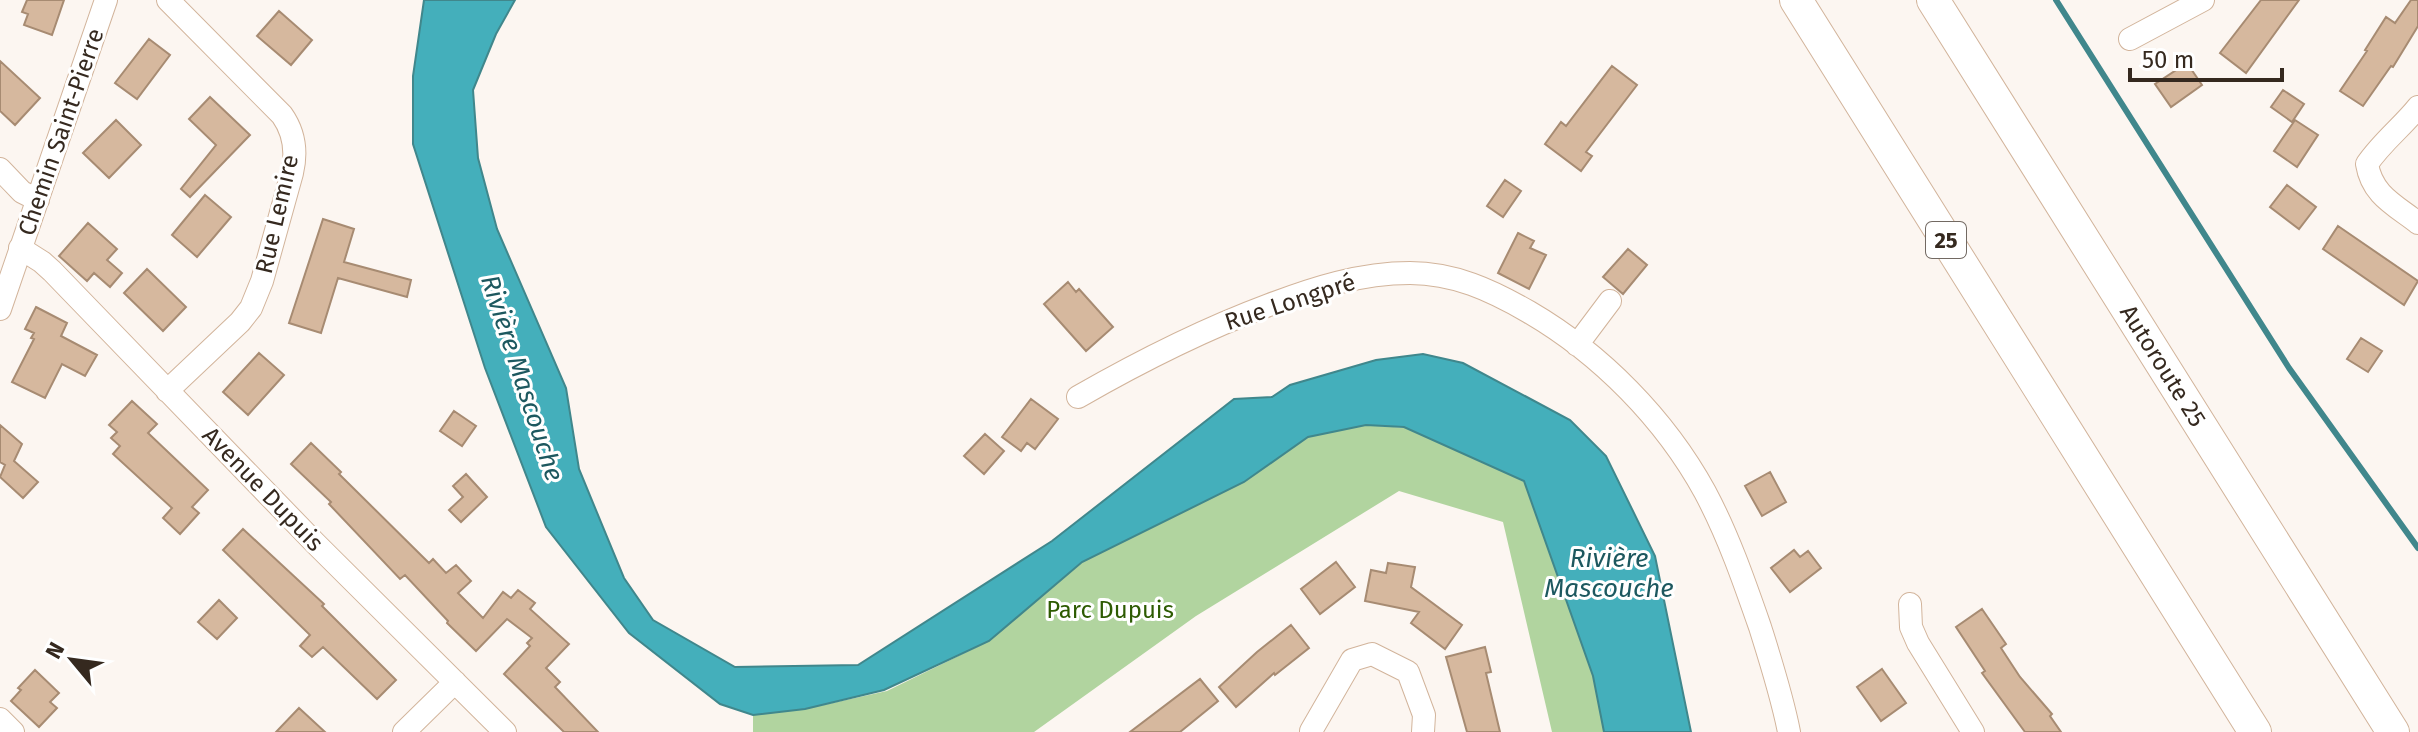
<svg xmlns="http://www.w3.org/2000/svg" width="2418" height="732" font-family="'Fira Sans',sans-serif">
	<rect width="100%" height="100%" fill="#fcf6f1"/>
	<!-- green -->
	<path fill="#b1d49f" d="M1366 425 1407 428 1524 481 1593 676 1604 732H1552L1503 522 1399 491 1196 616 1034 732H753V715L805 709 887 691 989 641 1082 562 1244 482 1308 437Z"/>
	<!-- water -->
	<path fill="#44afbb" stroke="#40878c" stroke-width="2" d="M424 0H515L496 34 473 90 478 158 497 229 566 388 579 469 624 578 653 620 735 667 858 665 1052 541 1234 399 1272 397 1290 385 1376 360 1423 354 1463 363 1570 420 1606 456 1655 556 1691 732H1604L1593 676 1524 481 1404 427 1366 425 1308 437 1244 482 1082 562 989 641 884 690 805 709 753 715 720 704 629 633 546 527 485 368 413 144V76Z"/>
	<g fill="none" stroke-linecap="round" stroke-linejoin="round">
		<!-- stream -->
		<path stroke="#40878c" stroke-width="6" d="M2056 0 2289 368 2418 548"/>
	</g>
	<!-- building -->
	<path fill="#d6b89e" stroke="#a78b72" stroke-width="2" d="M27 0H64L52 35 24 25 28 14 22 12Z
		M2261 0H2299L2246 73 2220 53Z
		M2411 0H2418V26L2393 67 2391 66 2363 106 2340 91 2367 51 2365 50 2386 17 2395 23Z
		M279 11 312 40 291 65 257 36Z
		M149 39 170 55 137 99 115 83Z
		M0 61 40 98 15 125 0 111Z
		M2187 63 2202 85 2171 107 2155 84Z
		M1612 66 1637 85 1586 152 1592 156 1581 171 1545 144 1561 122 1566 126Z
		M2283 90 2304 104 2292 122 2271 107Z
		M210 97 250 135 190 197 181 189 216 145 189 119Z
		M116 120 141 145 109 178 83 153Z
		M2295 120 2318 135 2297 167 2274 151Z
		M1505 180 1521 191 1503 217 1487 206Z
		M2287 185 2316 207 2299 229 2270 207Z
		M205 195 231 217 197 257 172 235Z
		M323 219 354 229 344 262 411 280 407 297 338 278 321 333 289 323Z
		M88 223 117 249 107 260 122 273 110 287 94 273 87 281 59 256Z
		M2338 226 2418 281 2404 305 2323 249Z
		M1518 233 1534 241 1530 248 1546 255 1529 289 1498 273Z
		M1628 249 1647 265 1623 294 1603 277Z
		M147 269 186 307 163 331 124 293Z
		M1068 282 1076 292 1079 289 1113 327 1086 351 1044 304Z
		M36 307 67 323 61 336 97 355 85 376 62 364 45 398 12 382 34 339 31 338 34 333 25 329Z
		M2361 338 2382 351 2368 372 2347 359Z
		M259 353 284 375 248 415 223 392Z
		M1031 399 1058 419 1035 449 1027 443 1021 451 1002 437Z
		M132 401 157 424 148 433 208 490 192 507 199 513 180 534 163 518 172 508 113 454 120 446 111 438 117 432 109 425Z
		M454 411 476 426 462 446 440 431Z
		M0 425 22 444 14 461 38 482 23 498 0 477 5 465 0 462Z
		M985 434 1004 451 984 474 964 456Z
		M311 443 341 472 339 474 429 563 433 559 446 573 456 565 471 581 458 593 483 618 503 592 511 598 518 590 535 603 530 609 569 644 546 668 560 682 555 687 598 732H564L504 674 530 646 527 643 532 638 507 619 476 651 447 623 448 621 405 575 400 579 329 504 331 502 291 464Z
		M1770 472 1786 502 1762 516 1745 486Z
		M466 474 487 497 461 522 449 510 463 497 453 486Z
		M243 529 324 604 322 606 396 680 377 699 323 647 312 657 300 646 310 635 223 550Z
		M1794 550 1800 557 1808 551 1821 568 1790 592 1771 568Z
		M1336 562 1355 587 1320 614 1301 589Z
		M1388 563 1415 567 1411 587 1462 625 1445 649 1411 623 1419 612 1365 601 1371 570 1386 573Z
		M219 600 237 618 217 639 198 622Z
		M1982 609 2006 644 2001 648 2020 677 2052 714 2050 716 2061 732H2025L1982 673 1985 671 1956 627Z
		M1291 625 1309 648 1275 675 1274 673 1236 707 1219 687 1257 652Z
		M1485 647 1491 672 1486 673 1500 732H1467L1446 657Z
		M1882 669 1906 703 1881 721 1857 687Z
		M35 670 59 693 50 702 57 708 39 727 11 701 21 690 18 688Z
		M1200 679 1218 701 1180 732H1130Z
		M299 708 325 732H276Z"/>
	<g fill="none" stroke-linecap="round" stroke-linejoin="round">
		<defs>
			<path id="minor" d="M2130 39 2203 0
				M2418 107C2402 127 2382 142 2367 164 2372 195 2395 205 2418 223
				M0 169 22 192 38 200
				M20 248 42 262 52 271 315 543 505 732
				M0 309 106 0
				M1577 345 1610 301
				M167 391 240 322 251 308 262 281 292 173C297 152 294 132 282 115L168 0
				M1078 397C1139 362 1202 330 1269 305 1314 288 1360 273 1410 273 1454 273 1491 290 1529 312 1601 354 1665 419 1705 492 1728 535 1744 581 1760 627 1771 662 1782 696 1789 732
				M1910 604 1911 627 1918 643 1973 732
				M0 719 13 732
				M1311 731 1352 660 1372 654 1408 672 1424 715 1423 732
				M404 732 455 682"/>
			<g id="highway">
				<path d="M1796 0 2255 732"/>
				<path id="s1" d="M1933 0 2393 732"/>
			</g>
		</defs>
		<!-- minor casing -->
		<use href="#minor" stroke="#d2b49b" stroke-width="24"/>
		<!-- highway casing -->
		<use href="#highway" stroke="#d2b49b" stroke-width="34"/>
		<!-- minor -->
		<use href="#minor" stroke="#fff" stroke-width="22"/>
		<!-- highway -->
		<use href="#highway" stroke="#fff" stroke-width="32"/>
	</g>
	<g text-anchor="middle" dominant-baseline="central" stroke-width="6" stroke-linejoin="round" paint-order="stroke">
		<!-- shield labels -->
		<rect fill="#fff" stroke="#726962" stroke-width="2" x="1926" y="222" width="40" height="36" rx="6"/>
		<g font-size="22" font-weight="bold" fill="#35291f">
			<text x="1946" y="240">25</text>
		</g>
		<!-- street labels -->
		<g font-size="24" fill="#35291f" stroke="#fff">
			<text transform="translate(61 132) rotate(-71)">Chemin Saint-Pierre</text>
			<text transform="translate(277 214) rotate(-77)">Rue Lemire</text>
			<text transform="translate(1290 302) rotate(-18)">Rue Longpré</text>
			<text stroke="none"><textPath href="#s1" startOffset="432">Autoroute 25</textPath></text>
			<text transform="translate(263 489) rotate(46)">Avenue Dupuis</text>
		</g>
		<!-- park labels -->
		<g font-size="24" fill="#2d5b02" stroke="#fff">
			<text x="1110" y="610">Parc Dupuis</text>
		</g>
		<!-- water labels -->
		<g font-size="26" font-style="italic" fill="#1d585f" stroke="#fff">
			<text transform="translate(522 378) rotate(72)">Rivière Mascouche</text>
			<text x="1609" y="558">Rivière<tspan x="1609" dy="30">Mascouche</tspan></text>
		</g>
	</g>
	<!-- north arrow -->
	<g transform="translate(72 660) rotate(299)" stroke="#ffffff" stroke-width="6" paint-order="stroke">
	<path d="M0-6L14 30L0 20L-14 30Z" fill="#35291f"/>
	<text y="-12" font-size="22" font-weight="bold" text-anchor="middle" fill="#35291f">N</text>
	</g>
	<!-- scale -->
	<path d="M2130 68v12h152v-12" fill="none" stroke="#35291f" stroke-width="4"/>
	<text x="2142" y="68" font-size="24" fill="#35291f" stroke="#ffffff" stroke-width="6" paint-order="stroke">50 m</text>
</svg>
